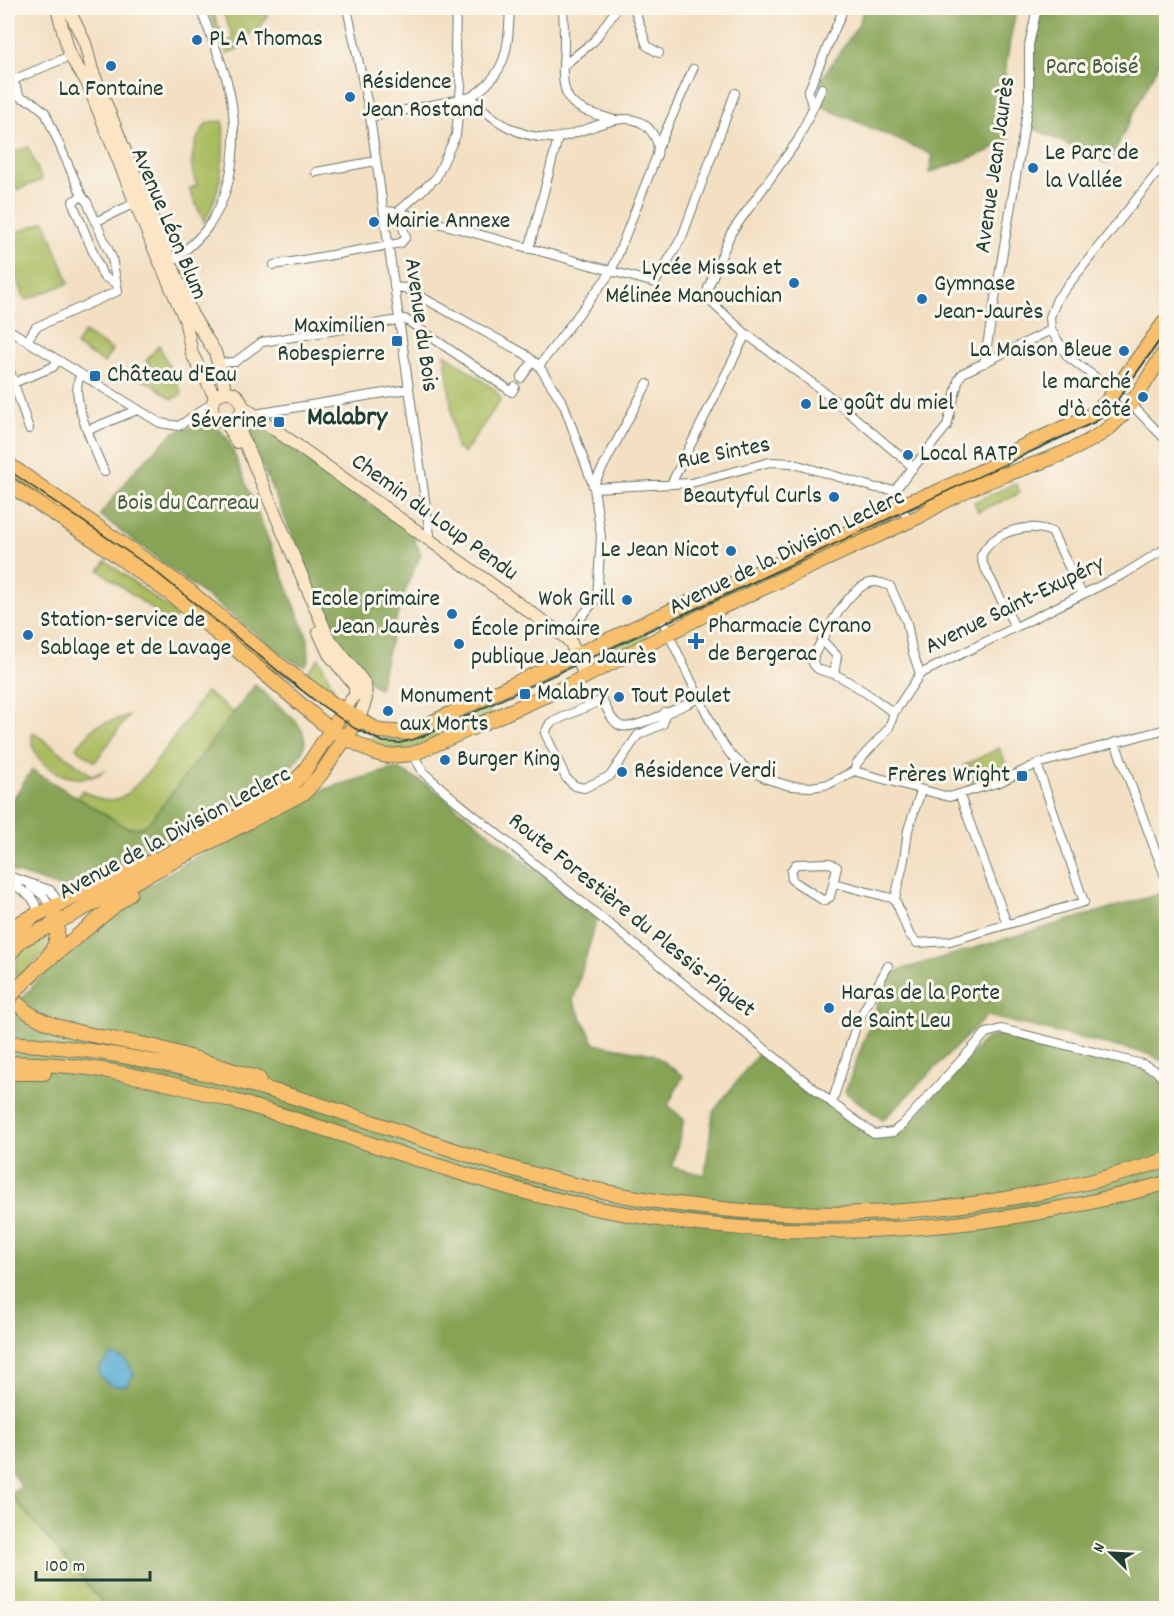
<svg xmlns="http://www.w3.org/2000/svg" width="1174" height="1616" font-family="Dekko,sans-serif">
	<rect width="100%" height="100%" fill="#fbf7ec"/>
	<filter id="ink" filterUnits="userSpaceOnUse"><feTurbulence type="fractalNoise" baseFrequency=".0167" numOctaves="2"/><feDisplacementMap in="SourceGraphic" scale="12" xChannelSelector="R" yChannelSelector="G"/><feConvolveMatrix kernelMatrix="1 2 1 2 8 2 1 2 1" color-interpolation-filters="sRGB"/></filter>
	<filter id="wash" filterUnits="userSpaceOnUse"><feTurbulence type="fractalNoise" baseFrequency=".008" numOctaves="4" result="noise"/><feDisplacementMap in="SourceGraphic" scale="24" xChannelSelector="R" yChannelSelector="G"/><feGaussianBlur stdDeviation="1.35" result="paint"/><feColorMatrix in="noise" values="0 0 0 0 0 0 0 0 0 0 0 0 0 0 0 0 0 1.4 0 .05"/><feComposite in="paint" operator="in"/></filter>
	<g filter="url(#wash)">
		<rect width="100%" height="100%" fill="#f3dfc2"/>
		<!-- green -->
		<path fill="#aabc60" stroke="#647c4a" stroke-width="1.5" d="M207 8H211L225 42 234 39 221 8H272L259 28 237 42 239 48 227 54Z
			M223 121C225 156 222 192 204 222L189 189 197 185C187 165 193 139 208 122Z
			M28 147 42 180 16 190 8 170V155Z
			M45 221 69 283 25 300 8 254V236Z
			M84 332 112 350 104 363 76 346Z
			M159 345 182 394 172 399 152 384 141 380 147 372 144 370 149 363 146 361Z
			M445 354 494 389 501 399 464 453 456 448Z
			M1016 483 1020 493 978 512 974 502Z
			M888 515 893 526 685 622 680 612Z
			M106 561 177 615 171 623 99 570Z
			M643 628 649 640 603 662 597 650Z
			M319 658 335 691 334 693 306 673Z
			M206 692 234 713 147 825C125 837 96 809 78 798L82 790C93 797 104 803 117 799 142 791 187 717 206 692Z
			M485 701 492 716 424 745 394 752 366 745 373 735C411 749 452 717 485 701Z
			M129 715 95 762 76 748 96 726Z
			M33 732 93 776 105 770C80 792 25 767 33 732Z
			M999 748 1007 766 971 783 963 766Z
			M52 932 50 947 16 982C11 955 28 940 52 932Z
			M9 1493 107 1608H8Z"/>
		<!-- forest -->
		<path fill="#87a456" stroke="#537045" stroke-width="1.5" d="M864 8H1017C1010 36 995 114 1009 139L986 152 929 173 933 155 823 107 820 81 858 26Z
			M1042 8H1166V49L1108 164 1029 126 1033 102V48Z
			M249 418 412 534 421 555C399 596 390 643 379 688L373 685 341 643 328 618 245 426Z
			M212 422 228 439 308 639 309 660 305 666 290 660 100 515 136 469 174 432Z
			M255 685 296 721 303 732 305 742 302 753 280 781 198 825 62 888 8 870V807L32 770 127 828 143 827 152 819Z
			M396 768 431 787 597 919 573 1001 595 1044 653 1054 683 1076 668 1105 684 1120 672 1167 705 1175 713 1112 758 1054 870 1136 887 1139 902 1131 985 1039 1001 1034 1142 1068 1165 1086 1166 1360 1159 1370 1166 1383V1608H107L9 1493 22 1487 8 1467V1013L69 947 138 892 205 851 322 790Z
			M1166 892V1064L1152 1055 987 1016 883 1120 845 1092 889 973Z"/>
		<!-- water -->
		<path fill="#57acd3" stroke="#3b7484" stroke-width="1.5" d="M111 1355 126 1360 134 1374 127 1385C114 1388 108 1385 99 1375L100 1367Z"/>
	</g>
	<g filter="url(#ink)">
		<g fill="none" stroke-linecap="round" stroke-linejoin="round">
			<defs>
				<path id="minor" d="M347 8 369 110 431 542
					M563 8C564 26 565 45 563 64 561 107 577 109 615 120
					M634 8 647 46 659 53
					M563 66 594 41 617 8
					M13 80 20 97 33 102 45 112 82 196
					M8 82 70 56
					M822 88 798 140 731 233 708 288 712 303 746 334 827 394 913 467
					M471 97C508 73 508 48 510 8
					M813 108 808 92 844 8
					M371 117 471 97C493 121 517 137 550 138 580 139 626 101 650 130 657 139 659 145 657 155L611 272 539 366
					M659 146 693 69
					M316 172 376 161
					M398 212 655 283 682 237 735 93
					M398 212 436 178 456 135 461 86 455 50 456 8
					M95 222 135 203
					M529 249 558 138
					M170 263C183 252 197 242 207 228 236 189 240 128 227 81 220 56 209 32 200 8
					M274 265 401 243 406 237 398 212 384 211
					M394 287 405 288 525 354 539 366 564 405 594 488 601 536 597 598 565 637
					M8 329 160 423 179 426 212 403
					M1051 330 1050 317 1057 299 1166 162
					M1051 330 1068 357 1130 403 1166 440
					M27 341 36 327 118 291 112 258 87 202 82 196 73 201 74 206 103 276 115 283
					M218 363 235 362 262 342 405 319 512 392 515 387
					M984 363 1029 100V45L1037 8
					M8 365 29 429
					M81 375C67 395 96 450 104 472
					M521 378 533 361
					M13 383 53 367 58 360
					M255 414 409 389
					M191 421 215 417
					M88 430 137 410
					M671 484 746 334
					M593 486 647 384
					M594 488 691 483 770 462 791 463 876 488 895 490
					M895 490 947 426 959 378 963 373 1051 330
					M895 490 908 521
					M660 616 717 735 730 754 747 769 767 779 790 786 812 787 829 784 854 771 949 797 1000 782 1037 764 1166 729
					M1015 627 983 564 981 556C993 531 1028 522 1052 532L1082 594
					M822 640 837 656 834 674
					M665 712 663 724 638 735 610 776 584 788 575 786 566 778 545 733 550 723 602 700C607 708 611 722 621 726 634 731 685 704 700 698
					M894 713C875 700 855 683 834 674 825 671 818 672 813 663L814 655C825 635 849 582 876 582 880 582 886 585 890 586L907 623 912 650 920 674
					M1115 742 1166 879
					M413 754 423 772 455 800 832 1103 874 1134 893 1132 902 1125 986 1033 1001 1029 1142 1064 1155 1070 1166 1082
					M854 771 857 763 889 728 894 713 920 674 1124 574 1166 548
					M921 791 908 830 904 860 895 899 909 934 917 943 950 941 1084 902 1037 764
					M960 796 1007 924
					M830 863 837 867 830 897 824 901 792 880 791 871 796 864Z
					M8 876 50 890 60 904
					M8 880 31 897 37 907 34 916
					M834 883 895 899
					M31 887 43 895 51 908
					M832 1103 857 1023 888 966"/>
				<path id="secondary" d="M57 8 70 56 87 82 152 244 185 319 192 354 215 397
					M68 8 85 43 92 70 192 315 215 352 226 392
					M212 407a15 15 0 1 1 30 0a15 15 0 1 1-30 0Z
					M242 406 565 637 571 643 585 676
					M237 419 241 434 328 637 365 684 366 699 359 718
					M226 423 237 442
					M319 632 329 654 355 686V695L344 710"/>
				<path id="primary" d="M8 464 188 590 275 662 330 702 379 731 409 733 679 607 843 535 913 500 933 494 994 465 1015 450 1091 415 1106 403 1166 320
					M8 484 99 543 172 595 331 730 375 753 387 756 413 754 567 686 702 616 920 516C944 501 972 486 999 477 1034 464 1073 453 1105 431 1131 412 1148 376 1166 350
					M58 922 305 792 321 774 359 718
					M8 928 187 845 291 785 303 773 344 710
					M36 970 130 893
					M21 985C40 966 67 945 54 915"/>
				<path id="trunk" d="M8 937 34 916
					M8 956 21 940 58 922
					M8 991C32 1035 114 1036 158 1048 192 1057 225 1068 259 1079
					M8 1043C98 1047 189 1067 277 1092 363 1116 446 1151 532 1174 739 1232 962 1226 1166 1160
					M8 1063C41 1064 75 1065 108 1071 242 1095 367 1146 497 1184 715 1248 949 1245 1166 1183
					M8 1073H44"/>
			</defs>
			<!-- minor casing -->
			<use href="#minor" stroke="#697666" stroke-width="10"/>
			<!-- secondary casing -->
			<use href="#secondary" stroke="#697666" stroke-width="14"/>
			<!-- primary casing -->
			<use href="#primary" stroke="#697666" stroke-width="16"/>
			<!-- trunk casing -->
			<use href="#trunk" stroke="#697666" stroke-width="16"/>
			<!-- minor -->
			<use href="#minor" stroke="#fff" stroke-width="8"/>
			<!-- secondary -->
			<use href="#secondary" stroke="#fce5c4" stroke-width="12"/>
			<!-- primary -->
			<use href="#primary" stroke="#f8bf6c" stroke-width="14"/>
			<!-- trunk -->
			<use href="#trunk" stroke="#f8bf6c" stroke-width="14"/>
			<!-- tram -->
			<path stroke="#1f3d34" stroke-width="1.5" d="M8 470 150 567 314 700 354 728 383 742 400 743 422 737 1095 422 1112 408 1166 331"/>
			<defs>
				<path id="primary-bridge" d="M8 999 21 985"/>
			</defs>
			<!-- primary-bridge casing -->
			<use href="#primary-bridge" stroke="#697666" stroke-width="16" stroke-linecap="butt"/>
			<!-- primary-bridge -->
			<use href="#primary-bridge" stroke="#f8bf6c" stroke-width="14"/>
		</g>
	</g>
	<!-- markers -->
	<g fill="#1f6fb2" stroke="#fbf7ec" stroke-width="2">
		<circle cx="197" cy="40" r="6"/>
		<circle cx="111" cy="66" r="6"/>
		<circle cx="350" cy="97" r="6"/>
		<circle cx="1033" cy="168" r="6"/>
		<circle cx="374" cy="222" r="6"/>
		<circle cx="794" cy="283" r="6"/>
		<circle cx="922" cy="299" r="6"/>
		<rect x="391" y="335" width="12" height="12" rx="3"/>
		<circle cx="1124" cy="351" r="6"/>
		<rect x="89" y="370" width="12" height="12" rx="3"/>
		<circle cx="1143" cy="397" r="6"/>
		<circle cx="806" cy="404" r="6"/>
		<rect x="273" y="416" width="12" height="12" rx="3"/>
		<circle cx="908" cy="455" r="6"/>
		<circle cx="834" cy="497" r="6"/>
		<circle cx="731" cy="551" r="6"/>
		<circle cx="627" cy="600" r="6"/>
		<circle cx="452" cy="614" r="6"/>
		<circle cx="28" cy="635" r="6"/>
		<path d="M693 632h6v6h6v6h-6v6h-6v-6h-6v-6h6z"/>
		<circle cx="459" cy="644" r="6"/>
		<rect x="519" y="688" width="12" height="12" rx="3"/>
		<circle cx="619" cy="697" r="6"/>
		<circle cx="388" cy="711" r="6"/>
		<circle cx="445" cy="760" r="6"/>
		<circle cx="622" cy="772" r="6"/>
		<rect x="1016" y="770" width="12" height="12" rx="3"/>
		<circle cx="829" cy="1008" r="6"/>
	</g>
	<g text-anchor="middle" dominant-baseline="central" stroke-width="6" stroke-linejoin="round" paint-order="stroke">
		<!-- poi labels -->
		<g font-size="24" fill="#1f3d34" stroke="#fbf7ec" text-anchor="start">
			<text x="209" y="40">PL A Thomas</text>
			<text x="362" y="83">Résidence<tspan x="362" dy="28">Jean Rostand</tspan></text>
			<text x="111" y="90" text-anchor="middle">La Fontaine</text>
			<text x="1045" y="154">Le Parc de<tspan x="1045" dy="28">la Vallée</tspan></text>
			<text x="386" y="222">Mairie Annexe</text>
			<text x="782" y="269" text-anchor="end">Lycée Missak et<tspan x="782" dy="28">Mélinée Manouchian</tspan></text>
			<text x="934" y="285">Gymnase<tspan x="934" dy="28">Jean-Jaurès</tspan></text>
			<text x="385" y="327" text-anchor="end">Maximilien<tspan x="385" dy="28">Robespierre</tspan></text>
			<text x="1112" y="351" text-anchor="end">La Maison Bleue</text>
			<text x="107" y="376">Château d'Eau</text>
			<text x="1131" y="383" text-anchor="end">le marché<tspan x="1131" dy="28">d'à côté</tspan></text>
			<text x="818" y="404">Le goût du miel</text>
			<text x="267" y="422" text-anchor="end">Séverine</text>
			<text x="920" y="455">Local RATP</text>
			<text x="822" y="497" text-anchor="end">Beautyful Curls</text>
			<text x="719" y="551" text-anchor="end">Le Jean Nicot</text>
			<text x="440" y="600" text-anchor="end">Ecole primaire<tspan x="440" dy="28">Jean Jaurès</tspan></text>
			<text x="615" y="600" text-anchor="end">Wok Grill</text>
			<text x="40" y="621">Station-service de<tspan x="40" dy="28">Sablage et de Lavage</tspan></text>
			<text x="708" y="627">Pharmacie Cyrano<tspan x="708" dy="28">de Bergerac</tspan></text>
			<text x="471" y="630">École primaire<tspan x="471" dy="28">publique Jean Jaurès</tspan></text>
			<text x="537" y="694">Malabry</text>
			<text x="400" y="697">Monument<tspan x="400" dy="28">aux Morts</tspan></text>
			<text x="631" y="697">Tout Poulet</text>
			<text x="457" y="760">Burger King</text>
			<text x="634" y="772">Résidence Verdi</text>
			<text x="1010" y="776" text-anchor="end">Frères Wright</text>
			<text x="841" y="994">Haras de la Porte<tspan x="841" dy="28">de Saint Leu</tspan></text>
		</g>
		<!-- park labels -->
		<g font-size="24" fill="#425d3f" stroke="#fbf7ec">
			<text x="1092" y="68">Parc Boisé</text>
			<text x="188" y="504">Bois du Carreau</text>
		</g>
		<!-- street labels -->
		<g font-size="24" fill="#1f3d34" stroke="#fbf7ec">
			<text transform="translate(996 165) rotate(-82)">Avenue Jean Jaurès</text>
			<text transform="translate(168 224) rotate(67)">Avenue Léon Blum</text>
			<text transform="translate(420 325) rotate(82)">Avenue du Bois</text>
			<text transform="translate(724 454) rotate(-11)">Rue Sintes</text>
			<text transform="translate(434 518) rotate(36)">Chemin du Loup Pendu</text>
			<text transform="translate(787 553) rotate(-26)">Avenue de la Division Leclerc</text>
			<text transform="translate(1015 606) rotate(-26)">Avenue Saint-Exupéry</text>
			<text transform="translate(175 834) rotate(-28)">Avenue de la Division Leclerc</text>
			<text transform="translate(631 916) rotate(39)">Route Forestière du Plessis-Piquet</text>
		</g>
		<!-- quarter labels -->
		<g font-size="27" font-weight="bold" fill="#1f3d34" stroke="#fbf7ec">
			<text x="347" y="418">Malabry</text>
		</g>
	</g>
	<!-- margin -->
	<rect width="1174" height="1616" fill="none" stroke="#fbf7ec" stroke-width="30"/>
	<!-- north arrow -->
	<g transform="translate(1111 1553) rotate(294)" stroke="#fbf7ec" stroke-width="4.5" paint-order="stroke">
	<path d="M0-4.5L10 22L0 15L-10 22Z" fill="#1f3d34"/>
	<text y="-9" font-size="16" font-weight="bold" text-anchor="middle" fill="#1f3d34">N</text>
	</g>
	<!-- scale -->
	<path d="M36 1571v9h114v-9" fill="none" stroke="#1f3d34" stroke-width="3"/>
	<text x="45" y="1571" font-size="18" fill="#1f3d34" stroke="#fbf7ec" stroke-width="4.5" paint-order="stroke">100 m</text>
</svg>
